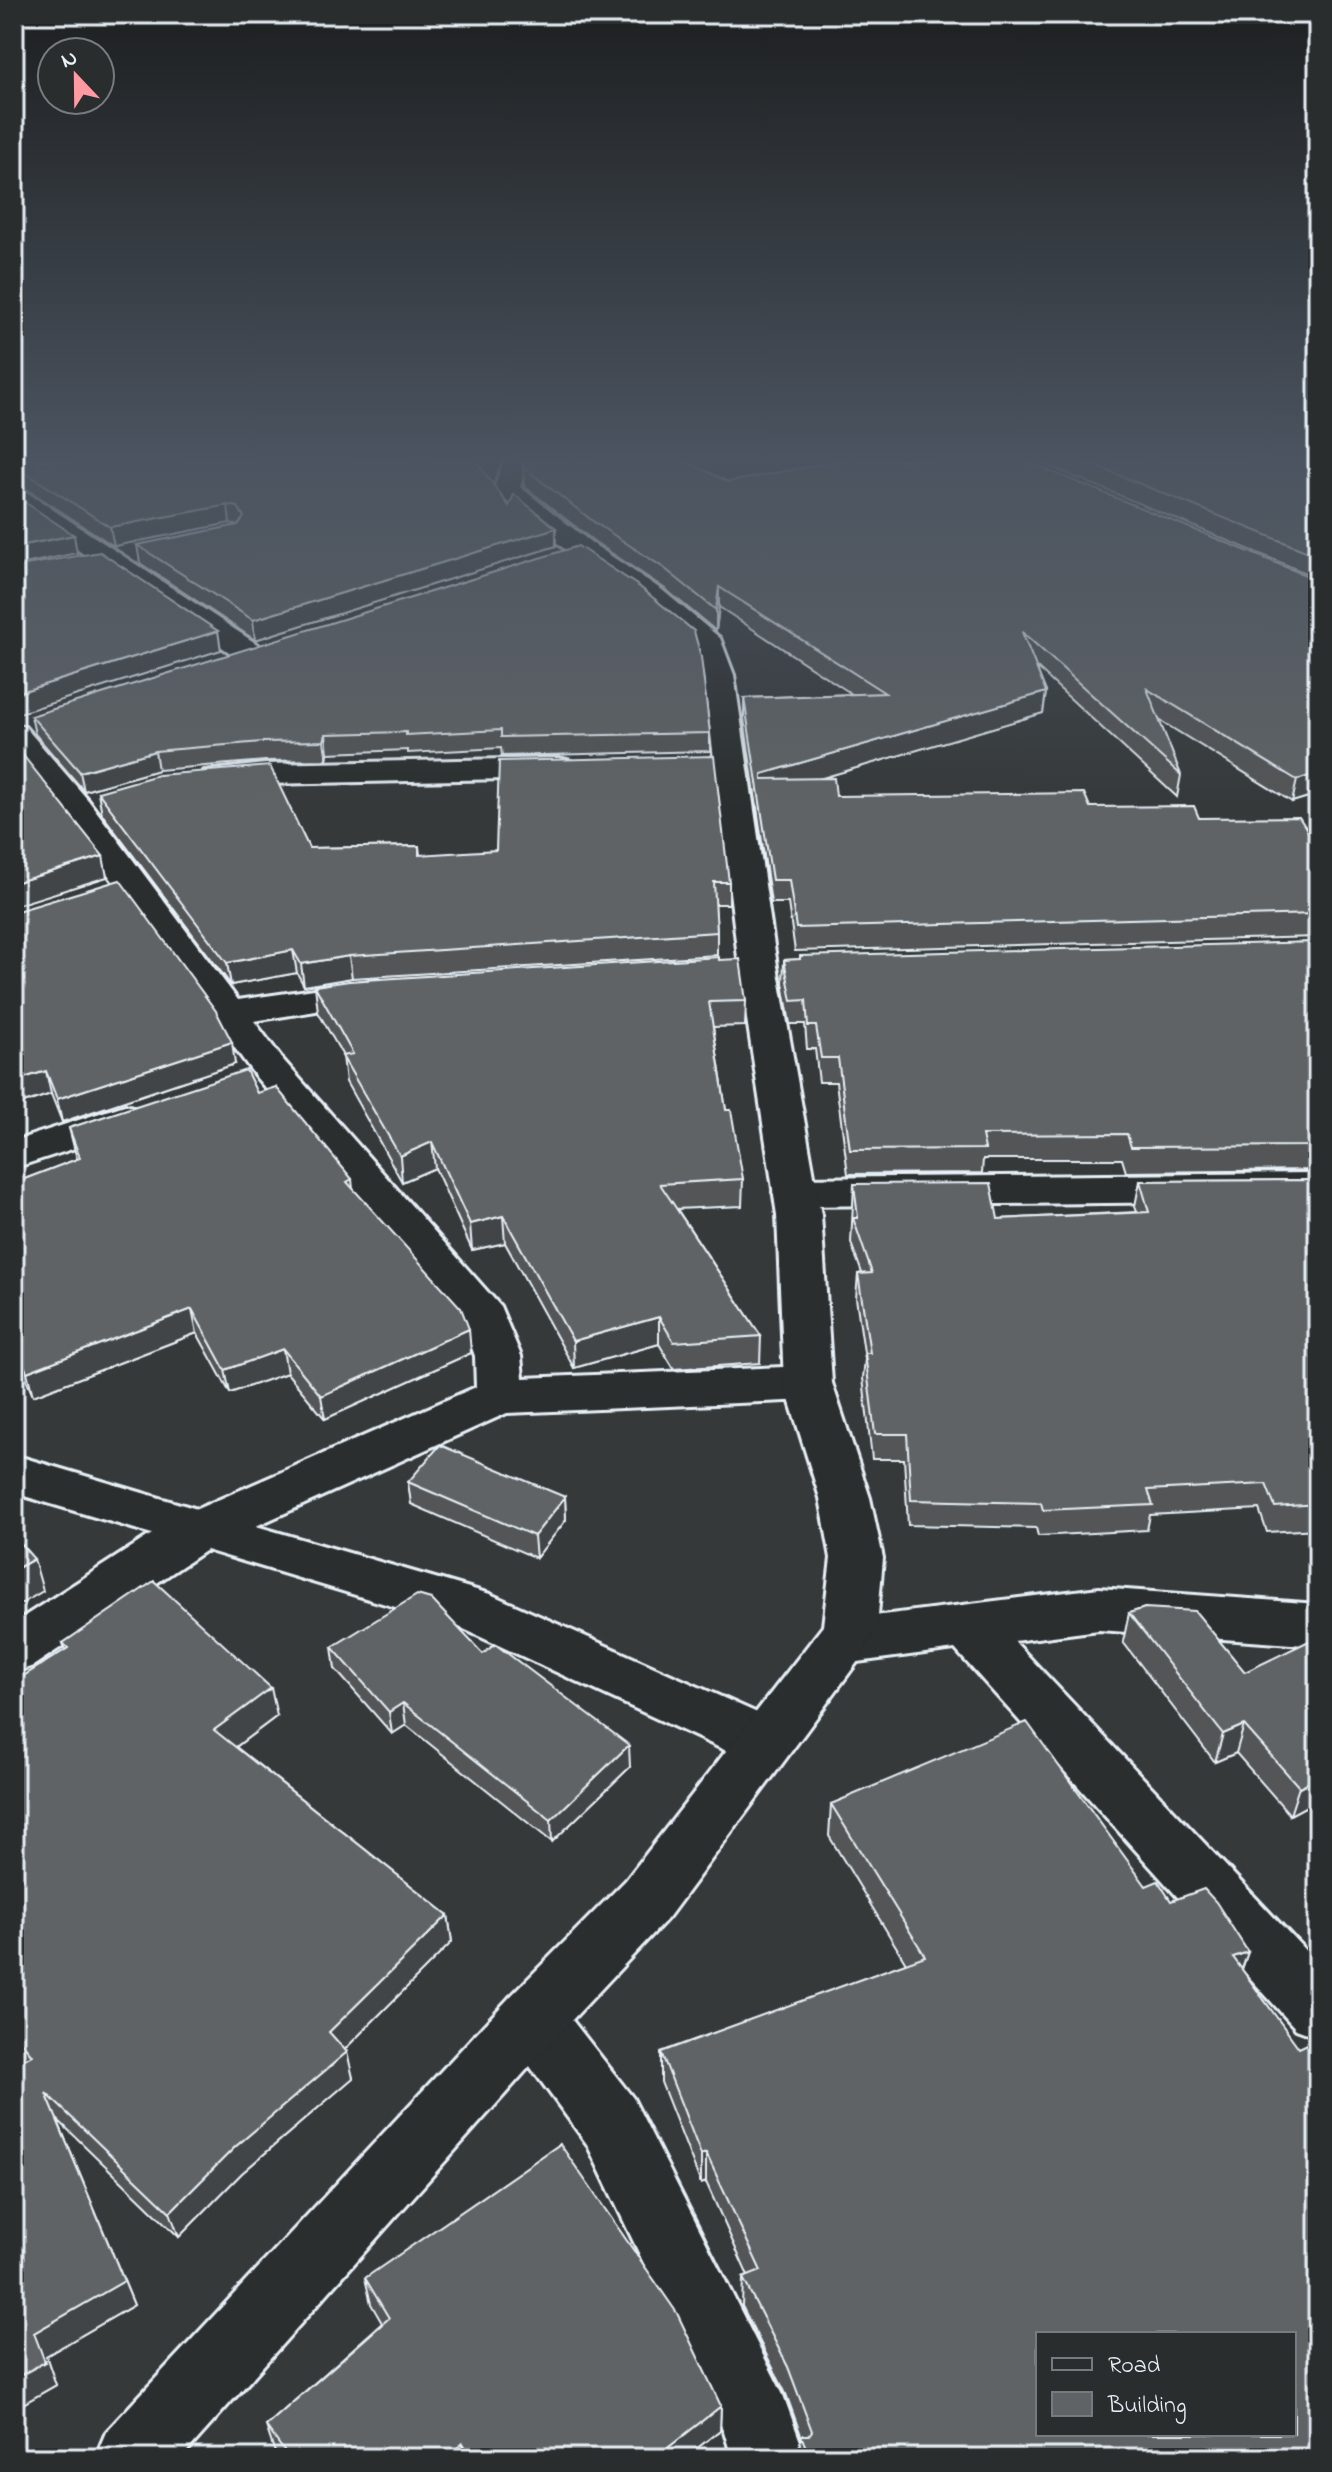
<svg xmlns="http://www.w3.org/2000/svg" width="1332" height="2472" font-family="'Indie Flower',sans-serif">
	<rect width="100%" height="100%" fill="#35393a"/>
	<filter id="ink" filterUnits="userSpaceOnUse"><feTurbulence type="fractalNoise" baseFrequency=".0125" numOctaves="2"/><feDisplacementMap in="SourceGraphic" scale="16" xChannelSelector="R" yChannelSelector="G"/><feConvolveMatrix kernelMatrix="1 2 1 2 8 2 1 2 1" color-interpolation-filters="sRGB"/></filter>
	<g filter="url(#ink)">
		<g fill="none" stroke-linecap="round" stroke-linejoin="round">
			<defs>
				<path id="street" d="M14 487 23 490 263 648 267 654 263 660 252 663 241 660 14 507Z
					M14 724 25 727 88 800 238 1000 377 980 390 983 396 991 390 999 254 1021 284 1061 500 1306 521 1356 523 1378 808 1366 825 1371 832 1383 825 1395 808 1400 507 1413 256 1526 490 1594 784 1725 792 1742 784 1759 764 1766 744 1759 455 1625 206 1550 33 1666 14 1673V1623L152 1534 14 1493V1455L197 1509 476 1387 475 1356 463 1322 256 1077 64 814 14 754Z
					M559 758 571 761 575 768 571 775 559 778 265 784 216 788 204 785 200 778 204 771 265 764Z
					M125 1105 140 1109 146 1118 140 1127 14 1168V1141Z
					M1318 1173V1201L794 1206 779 1202 773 1192 779 1182 794 1178Z
					M1099 1588 1318 1604V1646L1099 1630 1014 1641 1318 1964V2037L1296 2029 955 1649 842 1664 823 1657 815 1642 823 1627 842 1620Z
					M532 1988 554 1997 633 2098 783 2395 806 2458H732L724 2431 587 2144 510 2039 500 2018 510 1997Z"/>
				<path id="secondary" d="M504 460H528L520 487 593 544 662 590 720 638 734 675 777 966 821 1215 832 1383 870 1498 883 1558 877 1626 861 1657 668 1918 554 2039 181 2458H95L106 2432 510 1997 626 1880 823 1626 831 1558 820 1498 784 1383 777 1215 739 966 704 675 696 647 642 602 573 556 498 494 494 489Z"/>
			</defs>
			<!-- street casing -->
			<use href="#street" stroke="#e8f1f8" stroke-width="6"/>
			<!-- secondary casing -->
			<use href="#secondary" stroke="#e8f1f8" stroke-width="6"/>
			<!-- street -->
			<use href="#street" fill="#2a2d2e" fill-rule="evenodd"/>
			<!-- secondary -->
			<use href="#secondary" fill="#2a2d2e" fill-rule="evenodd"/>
		</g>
		<!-- wall -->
		<path fill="#525557" stroke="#e8f1f8" stroke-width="2" d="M14 460 509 506 556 546 255 640 140 563 137 545 238 525 230 523 114 546 25 488 14 485Z
			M1045 460H1318V578L1044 464Z
			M523 467 728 482 1318 580V794L1292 802 1159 720 1181 775 1177 797 1036 667 1046 692 1043 713 822 778 836 796 1090 807 1199 818 1318 847V937L795 951 788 903H771L744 719V698L852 694 719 607 716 631 664 588 595 542 524 486Z
			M31 716 710 733V751L502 756 501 748 408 753V750L328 753 327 760 265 761 158 770 84 791 35 734Z
			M98 792 309 848 419 846 420 855 729 882V904H715L717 932V955L352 978 304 986 297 973 231 985 102 814Z
			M14 912 235 1064 62 1122 51 1094 14 1106Z
			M1318 942V1170L1126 1172 1122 1159H983L982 1173 848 1174 836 1082H819L815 1049H807L805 1024H790L783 983 784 960Z
			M719 960 746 1001 745 1026 713 1027 726 1110 743 1179 742 1206 677 1209 761 1336 760 1363 674 1369 659 1344 574 1368 505 1243 472 1250 435 1168 402 1182 346 1082 343 1056 318 1012 315 986Z
			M257 1093 352 1179 353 1189 471 1353 325 1419 287 1373 230 1393 197 1333 33 1396 19 1363 14 1365V1183L77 1159 69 1128Z
			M1318 1180V1529L1267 1532 1259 1509 1150 1515 1147 1530 1038 1536 1036 1528 908 1525 904 1459H872L863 1378 865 1359 856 1298 858 1274 862 1273 851 1243 854 1184 998 1219 1137 1212 1135 1206 1140 1181Z
			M408 1482 565 1497 566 1520 536 1558 411 1504Z
			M1145 1608 1318 1800 1290 1815 1236 1753 1215 1762 1123 1642 1129 1613Z
			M63 1643 277 1716 236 1747 448 1915 452 1942 345 2049 353 2078 242 2173 179 2237 57 2119 134 2305 46 2356 56 2385 14 2409 25 2059 14 2046V1682L65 1650Z
			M332 1647 483 1654 630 1767 552 1842 406 1725 392 1734 335 1669Z
			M831 1804 1146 1886 1248 1952 1242 1969 1318 2458H798L801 2435 786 2394 742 2306 743 2278 748 2276 706 2182 701 2184 661 2082V2052L906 1963 829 1836Z
			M365 2278 721 2406 720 2430 685 2458H280L274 2450 266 2426 382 2323 371 2304Z"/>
		<!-- shaded-wall -->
		<path fill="#424547" stroke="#e8f1f8" stroke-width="2" d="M228 505 230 523 114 546 110 527Z
			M556 528V546L255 640 253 620Z
			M74 535 77 553 14 566V547Z
			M719 587V607L716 631V610Z
			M218 631 221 650 14 715V694Z
			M1046 692 1043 713 761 796 762 774Z
			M326 734 328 753 327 760 324 741Z
			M155 751 158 770 84 791 80 772Z
			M1318 773V794L1292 802 1297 780Z
			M103 856 107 877 14 906V883Z
			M293 950 297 973 231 985 227 963Z
			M349 956 352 978 304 986 301 964Z
			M232 1042 235 1064 62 1122 57 1099Z
			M46 1071 51 1094 14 1106V1081Z
			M432 1142 435 1168 402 1182 400 1156Z
			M503 1216 505 1243 472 1250 470 1224Z
			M192 1309 197 1333 33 1396 27 1372Z
			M659 1317V1344L574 1368 573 1341Z
			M469 1329 471 1353 325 1419 321 1396Z
			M14 1346 19 1363 14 1365Z
			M283 1349 287 1373 230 1393 225 1370Z
			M565 1497 566 1520 536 1558 534 1536Z
			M34 1559 43 1591 14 1608V1570Z
			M271 1688 277 1716 221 1758 214 1730Z
			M403 1703 406 1725 392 1734 389 1712Z
			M1244 1725 1236 1753 1215 1762 1223 1734Z
			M629 1745 630 1767 552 1842 551 1820Z
			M1318 1778V1800L1290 1815 1299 1787Z
			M448 1915 452 1942 335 2059 329 2032Z
			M1248 1952 1237 1983 1233 1957Z
			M347 2052 353 2078 242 2173 179 2237 170 2212 235 2147Z
			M706 2153V2182L701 2184V2155Z
			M124 2281 134 2305 46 2356 56 2385 14 2409V2379L34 2333Z
			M721 2406 720 2430 685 2458H655Z
			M463 2443 465 2458H446Z"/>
		<!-- building -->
		<path fill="#5f6365" stroke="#e8f1f8" stroke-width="2" fill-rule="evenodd" d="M14 460H475L509 506 514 494 556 528 253 620 137 545 238 525 244 517 238 507 228 505 110 527 21 470 14 467Z
			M526 460H684L728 482 845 460H1023L1318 580V773L1297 780 1147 689 1181 775 1022 632 1046 692 762 774V779L834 778 836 796 1084 793 1090 807 1194 806 1199 818 1299 817 1318 847V914L796 928 789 880H772L744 698 885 693 719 587 716 610 664 568 594 522 523 467Z
			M1081 460H1318V556Z
			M14 495 74 535 14 547Z
			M578 546 640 587 694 631 701 657 710 733 501 737V730L406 735V732L326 734 324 741 262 742 155 751 80 772 31 716Z
			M100 552 218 631 14 694V567Z
			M14 744 103 856 14 883Z
			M714 756 729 882H714L717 932 349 956 301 964 293 950 227 963 98 792 158 775 270 766 309 848 419 846V855L496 850 499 761Z
			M120 880 216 1011 232 1042 57 1099 46 1071 14 1081V912Z
			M1318 942V1146L1131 1147 1127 1134 982 1135 985 1149 850 1150 838 1058H821L816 1026H808L806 1000 792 1001 784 960 800 959V956Z
			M719 957V960L740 959 746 1001 709 1002 726 1110H731L743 1179 660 1184 761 1336 674 1342 659 1317 573 1341 503 1216 470 1224 432 1142 400 1156 342 1056 353 1054 315 986 349 981Z
			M246 1070 257 1093 276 1087 352 1179 347 1182 461 1308 469 1329 321 1396 283 1349 225 1370 192 1309 27 1372 14 1344V1183L80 1158 69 1128Z
			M1318 1180V1504L1275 1507 1266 1484 1148 1490 1153 1505 1043 1510 1041 1503 911 1500 907 1434H875L865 1353H870L858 1274 872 1273 853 1218H858L854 1184 991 1183 998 1219 1149 1212 1140 1181Z
			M440 1445 565 1497 534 1536 408 1482Z
			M14 1536 34 1559 14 1570Z
			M154 1581 271 1688 214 1730 448 1915 329 2032 347 2052 235 2147 170 2212 46 2093 124 2281 34 2333 45 2362 14 2379V2065L32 2055 14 2033V1682L68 1648 63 1643Z
			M417 1595 431 1599 483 1654 495 1644 629 1745 551 1820 403 1703 389 1712 332 1647Z
			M1145 1608 1195 1611 1245 1672 1311 1640 1318 1646V1778L1299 1787 1244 1725 1223 1734 1129 1613Z
			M1027 1722 1146 1886 1158 1881 1171 1901 1204 1889 1216 1902 1248 1952 1233 1957 1299 2048 1318 2039V2458H810L801 2435H809L812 2431 788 2367 743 2278 761 2271 706 2153 701 2155 661 2052 925 1956 831 1804ZM1038 2334H1294V2434H1038Z
			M560 2144 677 2313 721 2406 655 2458H472L463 2443 446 2458H289L266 2426 389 2318 365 2278Z"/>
	</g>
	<!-- sky -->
	<linearGradient id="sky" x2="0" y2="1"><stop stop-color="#1d1f20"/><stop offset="0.57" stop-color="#4b5460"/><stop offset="1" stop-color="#4b5460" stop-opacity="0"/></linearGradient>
	<rect width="1332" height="806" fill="url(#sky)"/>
	<!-- margin -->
	<rect width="1332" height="2472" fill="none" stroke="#2a2d2e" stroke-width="48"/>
	<rect x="24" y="24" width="1284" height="2424" fill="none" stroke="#e8f1f8" stroke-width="3" filter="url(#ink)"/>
	<!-- legend -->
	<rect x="1036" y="2332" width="260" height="104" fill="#2a2d2e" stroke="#767b7f" stroke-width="2"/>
	<rect x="1052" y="2358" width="40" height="12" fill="#2a2d2e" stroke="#767b7f" stroke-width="2"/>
	<text x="1108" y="2372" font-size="24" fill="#e8f1f8">Road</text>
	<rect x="1052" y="2392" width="40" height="24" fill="#5f6365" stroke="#767b7f" stroke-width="2"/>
	<text x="1108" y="2412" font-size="24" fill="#e8f1f8">Building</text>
	<!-- north arrow -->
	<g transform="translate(76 76) rotate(338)"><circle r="38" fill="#2a2d2e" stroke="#767b7f" stroke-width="2"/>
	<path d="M0-6L14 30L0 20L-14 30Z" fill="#ff9aa2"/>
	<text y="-12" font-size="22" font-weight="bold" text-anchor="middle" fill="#e8f1f8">N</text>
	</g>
</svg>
